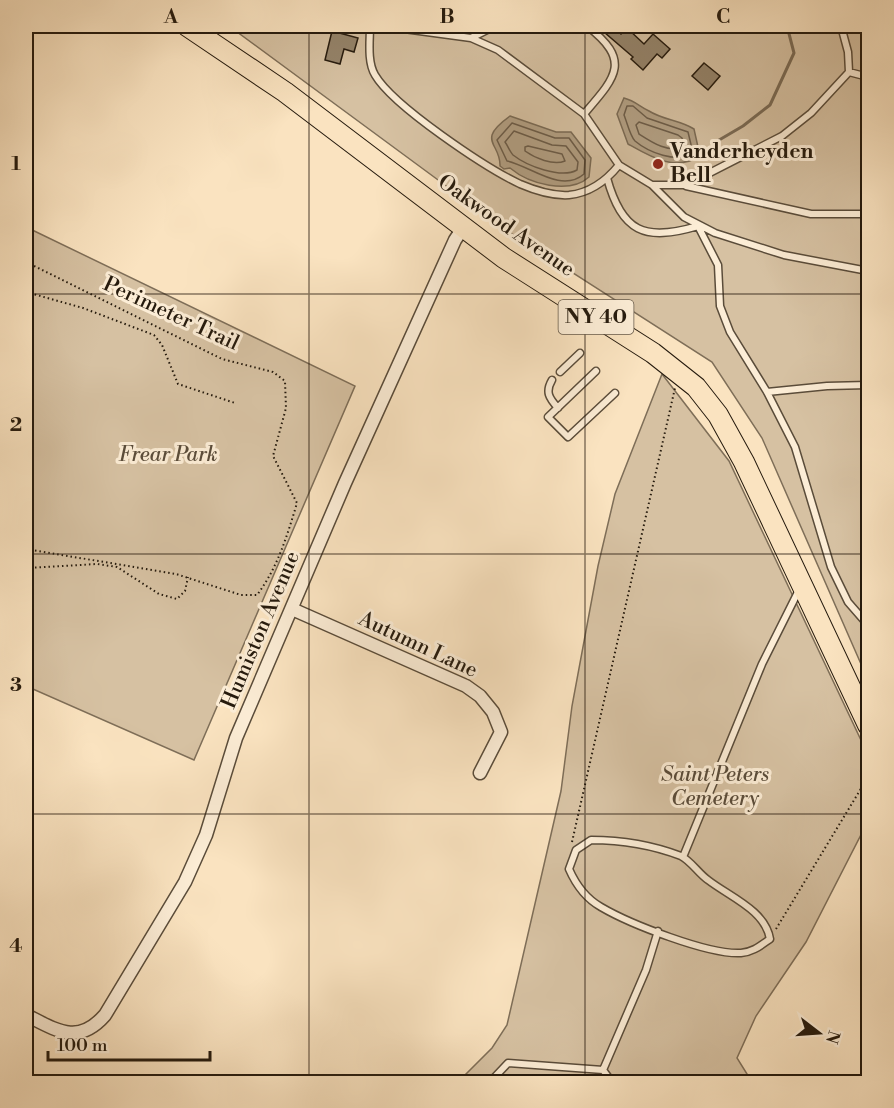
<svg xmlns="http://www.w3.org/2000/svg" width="894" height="1108" font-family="'Libre Bodoni',serif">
	<rect width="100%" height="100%" fill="#fae3c0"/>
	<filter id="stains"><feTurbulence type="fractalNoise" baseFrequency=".00333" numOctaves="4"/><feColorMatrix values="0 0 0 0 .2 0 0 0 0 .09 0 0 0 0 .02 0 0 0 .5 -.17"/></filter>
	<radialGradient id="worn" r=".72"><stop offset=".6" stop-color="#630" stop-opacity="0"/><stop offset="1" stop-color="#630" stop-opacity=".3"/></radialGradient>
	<!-- green -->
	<path fill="#d6c1a2" stroke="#7e6e58" stroke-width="1.5" d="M229 26H868V680L762 438 712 362 506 230Z
		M26 227 355 386 194 760 26 686Z
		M662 374 729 461 868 755V821L806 942 756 1016 737 1058 752 1082H458L492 1048 507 1025 561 791 572 706 598 566 615 494Z"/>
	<!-- water -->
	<path fill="#b29f83" stroke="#7a6a54" stroke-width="1.5" d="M624 98C635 101 639 106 649 111 663 120 680 120 694 129L700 156C675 172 651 157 628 144L617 114Z
		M510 116 556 132H571L591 158 589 177C569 195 529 184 510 168L504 169 500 166C501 143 475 141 510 116Z"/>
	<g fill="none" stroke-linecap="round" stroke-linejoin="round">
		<!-- shore -->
		<path stroke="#6c5c48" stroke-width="1.5" d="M627 106H633L647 118 688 132 693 153C677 164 648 152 635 141 630 136 627 122 624 115Z
			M639 122 678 135 682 138 684 147C668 153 653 143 639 134L636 125Z
			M512 123 555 138H569L585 160 584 174C561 194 529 165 507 161L497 140Z
			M514 131 552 145 566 146 578 162 577 170C561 179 527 166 513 155 510 152 508 146 505 142Z
			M528 146 562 154 565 161C553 166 535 158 525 151V147Z"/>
		<!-- stream -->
		<path stroke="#7a6a54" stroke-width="3" d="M714 143 743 126 770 105 794 53 787 26"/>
	</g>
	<!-- building -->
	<path fill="#94836a" stroke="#251a0d" stroke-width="1.5" d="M597 26H611L621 34 627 28 644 44 653 34 670 49 662 58 657 54 643 70 631 59 633 57Z
		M332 31 358 38 354 52 344 49 340 64 325 60Z
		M704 63 720 76 708 90 692 76Z"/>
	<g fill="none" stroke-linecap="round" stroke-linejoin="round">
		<defs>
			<path id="service" d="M370 26C370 40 367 62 375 75 393 106 486 168 520 184 534 190 554 196 569 195 590 193 606 181 619 165
				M382 26 471 38 495 26
				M587 26C632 61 616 77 584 114L619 165 652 185H686L782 136 811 113 849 72 848 52 841 26
				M471 38 498 50 584 114
				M849 72 868 77
				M607 178C622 232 644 242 698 226L718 265 720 306 730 332 767 392 795 447 831 567 848 602 868 625
				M652 185 684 217 715 233 784 255 868 271
				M686 186 811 214H868
				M596 371 548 417 568 437 615 393
				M560 372 580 353
				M552 380C545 392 549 398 558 408
				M767 392 827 386 868 385
				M591 840C621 840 652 845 681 856 691 861 699 874 708 880 730 897 765 910 770 939 760 946 753 952 741 953 709 955 630 924 601 907 585 898 576 885 569 869L576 850Z
				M683 857 762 664 800 588
				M490 1082 508 1063 603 1070
				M612 1082 603 1070 646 970 658 931"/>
			<path id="minor" d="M292 609 466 686 480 696 493 712 501 732 480 773
				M26 1015C56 1030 78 1046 105 1015L185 882 206 835 236 738 345 483 455 240 463 228"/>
			<path id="primary" d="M187 26 285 92 504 258 653 353 696 387 718 415 744 462 868 725"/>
		</defs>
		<!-- service casing -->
		<use href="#service" stroke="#5a4c3a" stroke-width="9"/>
		<!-- minor casing -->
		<use href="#minor" stroke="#5a4c3a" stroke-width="15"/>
		<!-- primary casing -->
		<use href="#primary" stroke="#251a0d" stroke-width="22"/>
		<!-- path -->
		<path stroke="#251a0d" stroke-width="2" stroke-dasharray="1.5 3" stroke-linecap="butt" d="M26 262 222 359 273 372 285 381 286 408 273 456 297 503C287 536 278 567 257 595H241L176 574 26 549
			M26 292 83 308 154 335 162 345 178 384 235 403
			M868 377V362
			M26 568 97 564 117 567 159 594 177 599 185 591 188 577
			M572 842 675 388
			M776 929 868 777"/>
		<!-- service -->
		<use href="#service" stroke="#fcedd6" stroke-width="6"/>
		<!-- minor -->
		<use href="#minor" stroke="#fcedd6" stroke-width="12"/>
		<!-- primary -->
		<use href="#primary" stroke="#fae3c0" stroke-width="20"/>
	</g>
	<!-- grid -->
	<path fill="none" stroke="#251a0d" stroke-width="1.5" stroke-opacity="0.55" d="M309 26V1082M585 26V1082M26 294H868M26 554H868M26 814H868"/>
	<!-- markers -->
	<circle fill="#8f2418" stroke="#fcedd6" stroke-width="2" cx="658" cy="164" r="6"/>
	<g text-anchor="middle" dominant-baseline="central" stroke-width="6" stroke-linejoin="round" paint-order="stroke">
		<!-- shield labels -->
		<rect fill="#fcedd6" stroke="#665949" stroke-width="1.5" x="558.5" y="300" width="75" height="34" rx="4.5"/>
		<g font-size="20" font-weight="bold" fill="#251a0d">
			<text x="596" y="317">NY 40</text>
		</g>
		<!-- poi labels -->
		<g font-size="21" font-weight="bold" fill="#251a0d" stroke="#fcedd6" text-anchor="start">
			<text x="670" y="152">Vanderheyden<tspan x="670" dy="24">Bell</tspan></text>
		</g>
		<!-- street labels -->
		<g font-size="21" fill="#251a0d" stroke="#fcedd6">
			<text transform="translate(506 226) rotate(35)">Oakwood Avenue</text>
			<text transform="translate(171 314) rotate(25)">Perimeter Trail</text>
			<text transform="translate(261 630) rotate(-67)">Humiston Avenue</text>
			<text transform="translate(418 645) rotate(25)">Autumn Lane</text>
		</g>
		<!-- park labels -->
		<g font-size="21" font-style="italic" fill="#5a4c3a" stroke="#fcedd6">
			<text x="168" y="455">Frear Park</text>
			<text x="715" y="775">Saint Peters<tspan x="715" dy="24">Cemetery</tspan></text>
		</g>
	</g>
	<!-- margin -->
	<rect width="894" height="1108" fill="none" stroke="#fae3c0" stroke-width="66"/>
	<!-- north arrow -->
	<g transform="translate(819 1033) rotate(107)" stroke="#fcedd6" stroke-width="4.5" paint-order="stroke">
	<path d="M0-4.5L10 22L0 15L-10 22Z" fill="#251a0d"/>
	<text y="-9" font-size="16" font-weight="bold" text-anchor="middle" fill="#251a0d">N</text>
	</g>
	<!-- scale -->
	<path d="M48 1051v9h162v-9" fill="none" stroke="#251a0d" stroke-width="3"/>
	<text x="57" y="1051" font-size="18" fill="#251a0d" stroke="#fcedd6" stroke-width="4.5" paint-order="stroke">100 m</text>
	<rect x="33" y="33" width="828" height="1042" fill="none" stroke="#251a0d" stroke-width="2"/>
	<g font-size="20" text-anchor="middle" font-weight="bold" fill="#251a0d">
		<text x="171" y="23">A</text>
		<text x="447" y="23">B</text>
		<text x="723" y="23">C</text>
		<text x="16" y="170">1</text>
		<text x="16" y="431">2</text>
		<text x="16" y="691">3</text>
		<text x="16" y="952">4</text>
	</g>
	<rect width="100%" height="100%" filter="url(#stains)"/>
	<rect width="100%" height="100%" fill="url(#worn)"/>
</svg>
